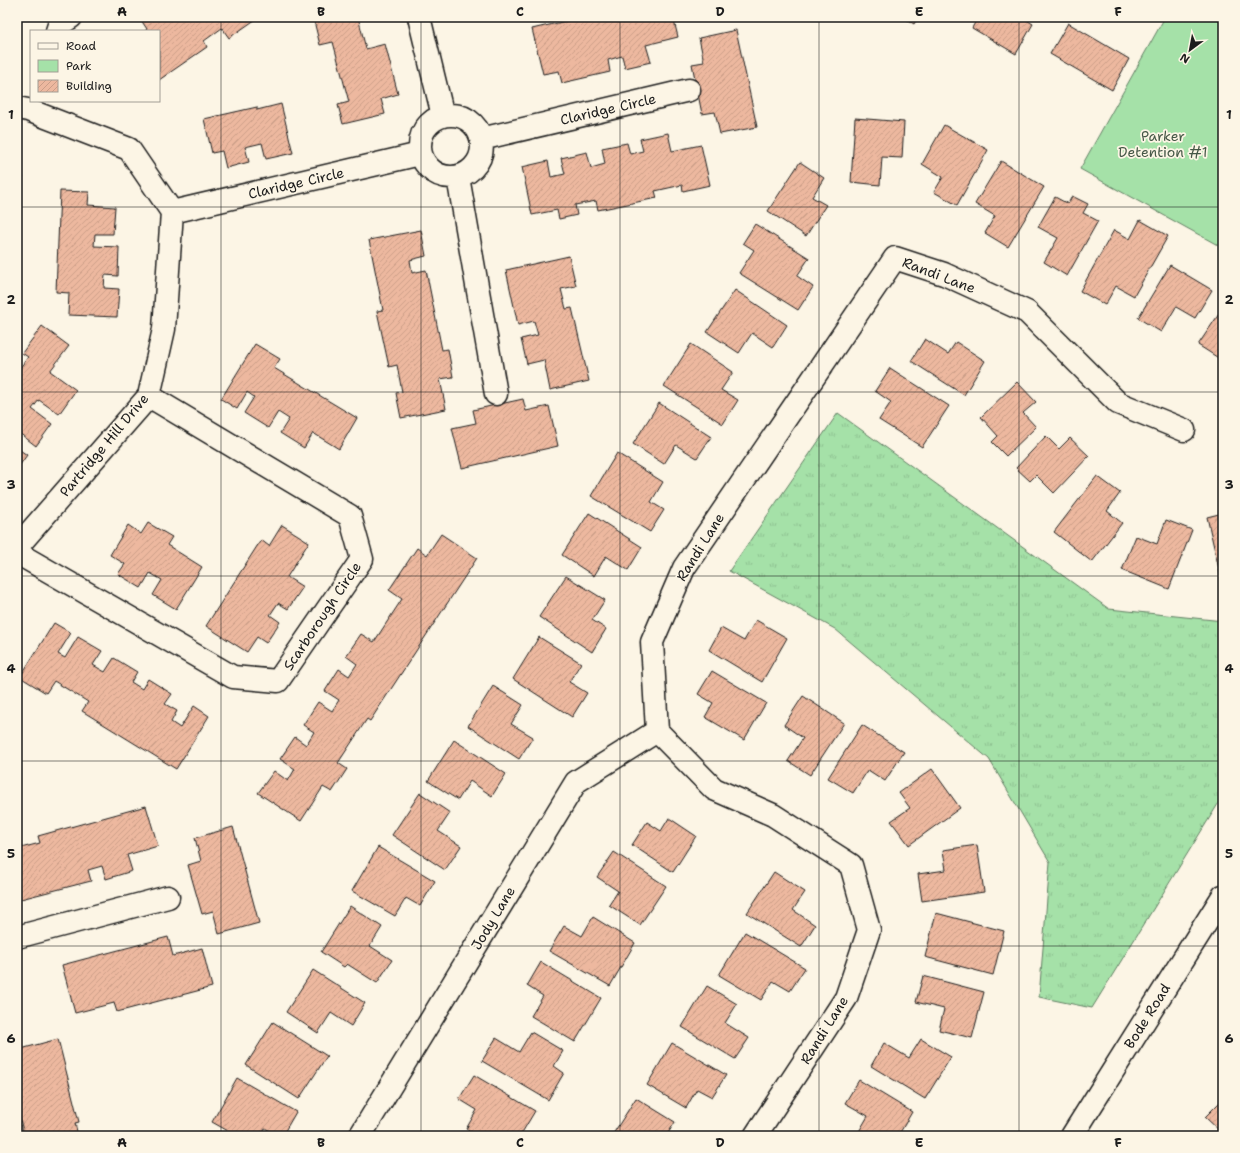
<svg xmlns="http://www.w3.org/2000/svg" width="1240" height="1153" font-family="'Shantell Sans',sans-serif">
	<defs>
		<pattern id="grass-tufts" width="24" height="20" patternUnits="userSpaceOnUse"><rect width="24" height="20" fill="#a5e1a8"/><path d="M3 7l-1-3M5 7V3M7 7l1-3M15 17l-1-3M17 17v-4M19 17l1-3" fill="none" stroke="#8dc090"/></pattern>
		<pattern id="building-hatch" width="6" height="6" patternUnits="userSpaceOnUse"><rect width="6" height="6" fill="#edb89f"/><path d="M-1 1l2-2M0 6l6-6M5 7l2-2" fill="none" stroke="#cb9e88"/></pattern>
	</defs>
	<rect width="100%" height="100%" fill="#fcf5e5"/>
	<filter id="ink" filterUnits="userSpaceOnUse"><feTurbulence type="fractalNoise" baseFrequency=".025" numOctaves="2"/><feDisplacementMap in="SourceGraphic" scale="8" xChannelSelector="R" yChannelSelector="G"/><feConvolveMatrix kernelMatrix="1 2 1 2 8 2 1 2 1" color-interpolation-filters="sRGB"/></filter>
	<g filter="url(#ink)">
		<!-- grass -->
		<path fill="url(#grass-tufts)" stroke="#607e62" d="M838 413 1109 609 1223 621V796L1092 1008 1039 997 1050 862 989 759 835 629 729 571Z"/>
		<!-- park -->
		<path fill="#a5e1a8" stroke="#607e62" d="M1165 17H1208L1223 19V248L1080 169Z"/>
		<!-- building -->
		<path fill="url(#building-hatch)" stroke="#1c1c1c" d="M145 17H259L229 38 222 28 204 41 207 47 159 80V31H145L147 29 141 20Z
			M313 17H358L366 49 385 44 398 94 381 99 385 114 343 124 338 105 349 102 333 42 320 45Z
			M583 17H673L678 37 646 45 651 62 625 68 622 56 608 60 610 72 562 83 559 71 543 74 532 29Z
			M903 17H918L914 24Z
			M978 17H1022L1033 24 1016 54 972 28Z
			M1068 23 1129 59 1112 90 1050 54Z
			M736 30 757 127 720 134 715 112 702 114 692 64 704 62 699 38Z
			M281 104 293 153 266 159 262 143 245 147 249 162 226 168 222 151 212 153 204 119 257 107V110Z
			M855 118 904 122 902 158 882 157 880 185 851 182Z
			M944 125 988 150 957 205 934 192 943 177 922 164Z
			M668 133 672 151 701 145 710 185 683 191 682 185 655 191 657 198 598 210 596 201 575 205 577 215 559 219 557 210 532 215 522 167 548 161 551 177 565 174 561 158 587 152 591 168 605 164 602 148 627 143 630 154 643 151 640 139Z
			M1001 161 1044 187 1008 247 985 233 995 216 975 204Z
			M800 162 824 178 812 197 826 205 806 236 768 211Z
			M17 174 23 177 17 193Z
			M60 191 89 192 88 205 115 207 113 234H95L94 246 119 247 118 276 105 275 104 288 119 289 117 317 68 315 69 293 56 292Z
			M1072 196 1088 204 1083 213 1098 221 1067 276 1044 262 1058 238 1038 227 1055 197 1068 204Z
			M1140 220 1168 236 1134 296 1116 286 1105 305 1080 291 1114 230 1130 239Z
			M755 224 809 258 797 276 813 287 798 310 739 273 754 250 743 243Z
			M421 230 426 256 410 260 412 273 426 270 442 350 448 349 453 377 440 379 446 409 401 418 396 393 402 392 397 365 389 367 377 311 383 310 369 240Z
			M569 256 576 286 561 289 566 309 572 308 589 381 550 390 544 360 527 364 521 339 538 335 534 321 518 325 506 270Z
			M1170 265 1212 290 1195 318 1176 307 1161 332 1138 318Z
			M735 290 787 325 773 347 752 333 739 353 707 332Z
			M1223 308V354L1220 359 1198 345Z
			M42 326 69 346 50 371 76 390 59 414 39 400 32 409 52 424 36 446 18 432 17 433V372L28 357 22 353Z
			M925 339 948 354 956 342 985 361 964 395 911 361Z
			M255 344 280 359 274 368 357 418 339 449 313 433 304 448 280 433 289 419 278 412 268 428 244 413 254 397 247 392 237 409 221 399Z
			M691 344 733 372 721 390 738 400 723 424 664 386Z
			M890 368 949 406 922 447 879 420 891 402 875 391Z
			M1017 382 1036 402 1023 413 1036 427 1006 456 992 442 998 436 981 417Z
			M523 399 526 411 549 406 558 446 462 468 452 428 476 423 473 410Z
			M659 403 711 437 697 458 676 445 664 464 633 444Z
			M1046 436 1059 449 1070 438 1089 456 1054 493 1036 475 1030 481 1016 468Z
			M17 448 27 455 17 469Z
			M617 453 663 482 651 502 664 510 650 532 591 496Z
			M1097 476 1120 493 1107 511 1122 523 1092 562 1054 532Z
			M589 513 642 547 628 570 606 556 594 576 562 555Z
			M1223 513V577L1221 578 1207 517Z
			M1166 520 1192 530 1169 589 1122 570 1136 536 1157 544Z
			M148 523 172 537 167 545 202 567 176 609 153 595 162 580 150 573 141 588 118 574 125 564 110 555 128 525 141 534Z
			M282 525 309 542 287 577 303 587 288 609 278 603 270 615 280 622 266 643 257 637 247 652 206 626 261 540 269 546Z
			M441 534 477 558 370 721 367 719 338 763 347 769 332 792 323 787 301 821 258 793 274 771 288 781 295 769 280 759 295 737 306 745 314 732 303 725 318 702 332 711 339 700 325 691 339 669 349 676 357 664 346 656 361 634 374 642 402 599 389 590 417 548 427 555Z
			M566 576 605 600 592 620 606 629 592 652 539 617Z
			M756 620 787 638 762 682 709 650 721 628 744 641Z
			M54 623 71 633 58 654 65 658 78 637 102 651 93 665 105 672 114 658 137 672 131 682 142 689 148 679 172 694 165 704 177 711 171 722 180 728 194 706 209 716 176 769 82 711 88 702 54 681 46 693 20 677Z
			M539 637 581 663 569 682 587 693 572 717 513 679Z
			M712 671 766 703 744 740 705 717 713 703 698 694Z
			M493 686 523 705 511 724 533 737 519 759 468 726Z
			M803 696 844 723 810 775 788 761 803 738 784 725Z
			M862 725 904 752 885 781 868 770 853 793 828 778Z
			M454 740 506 774 492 796 470 781 458 800 428 781Z
			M932 769 960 808 909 845 891 821 910 808 899 793Z
			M420 793 450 813 438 831 461 846 445 870 392 835Z
			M146 806 158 846 127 855 132 871 106 879 102 866 88 870 91 881 17 900V849L40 843 38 836Z
			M669 818 696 836 673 872 632 845 647 822 661 831Z
			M233 827 259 923 219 934 213 911 202 914 188 865 201 861 195 838Z
			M977 845 984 892 922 901 918 874 946 870 943 850Z
			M378 847 435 881 420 906 406 898 395 916 352 891Z
			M614 852 666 886 640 925 609 905 618 891 597 877Z
			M774 872 805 892 793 910 815 925 801 947 747 913Z
			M350 906 382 927 370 946 392 960 377 983 347 964 344 967 321 952Z
			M936 913 1004 931 993 975 925 957Z
			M593 917 635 943 610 986 549 951 564 926 582 936Z
			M745 932 805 968 790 991 773 981 761 1000 719 975Z
			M168 937 173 956 202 948 212 987 117 1012 114 1003 75 1013 62 965Z
			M541 962 601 998 575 1042 531 1016 543 996 527 986Z
			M313 970 365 1003 351 1026 331 1013 318 1033 286 1012Z
			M923 976 984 992 972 1038 939 1030 944 1009 916 1002Z
			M707 986 737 1004 725 1023 749 1038 735 1059 682 1027Z
			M273 1022 327 1056 299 1099 246 1065Z
			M531 1032 563 1051 554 1066 564 1073 548 1100 482 1061 496 1038 519 1052Z
			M58 1039 79 1122 75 1123 78 1136H24L20 1118 17 1119V1050Z
			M921 1039 951 1057 925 1099 871 1066 884 1043 909 1058Z
			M672 1043 726 1075 712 1097 697 1089 686 1108 647 1085Z
			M474 1075 535 1111 520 1136H478L466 1129 477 1110 459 1099Z
			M237 1078 296 1112 282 1136H278L265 1128 261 1136H237L212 1122Z
			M859 1080 912 1112 898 1136 857 1135 868 1116 845 1103Z
			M636 1098 675 1122 667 1135 668 1136H616L613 1134Z
			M1223 1099V1134L1205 1117Z"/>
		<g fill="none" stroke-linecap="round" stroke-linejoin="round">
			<defs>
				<path id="street" d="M419 17 443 116
					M57 31 59 25 71 17
					M17 108 28 110 129 149 172 212 164 329 149 396 17 547
					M420 146a31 31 0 1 1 62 0a31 31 0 1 1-62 0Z
					M481 139 689 90
					M458 177 496 394
					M172 212 420 154
					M17 553 233 677 278 681 362 559 350 516 149 396
					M17 937 168 897
					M360 1136 576 782 657 731
					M755 1136 846 998 869 930 851 865 773 815 714 789 657 731 652 642 684 568 895 258 944 274 1027 312 1118 403 1184 430"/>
				<path id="secondary" d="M1072 1136 1223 896"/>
			</defs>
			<!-- street casing -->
			<use href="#street" stroke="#1c1c1c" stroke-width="25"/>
			<!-- secondary casing -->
			<use href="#secondary" stroke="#1c1c1c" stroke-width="25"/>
			<!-- street -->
			<use href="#street" stroke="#fcf5e5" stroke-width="22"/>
			<!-- secondary -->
			<use href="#secondary" stroke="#fcf5e5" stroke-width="22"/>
		</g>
	</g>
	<!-- grid -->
	<path fill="none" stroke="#1c1c1c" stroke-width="1" stroke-opacity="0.55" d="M221 17V1136M421 17V1136M620 17V1136M819 17V1136M1019 17V1136M17 207H1223M17 392H1223M17 576H1223M17 761H1223M17 946H1223"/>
	<g text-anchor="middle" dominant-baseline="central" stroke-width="3.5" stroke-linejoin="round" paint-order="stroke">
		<!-- street labels -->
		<g font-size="14" fill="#1c1c1c" stroke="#fcf5e5">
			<text transform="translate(608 109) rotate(-13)">Claridge Circle</text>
			<text transform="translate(296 183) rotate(-13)">Claridge Circle</text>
			<text transform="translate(939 275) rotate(21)">Randi Lane</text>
			<text transform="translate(104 445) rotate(-50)">Partridge Hill Drive</text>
			<text transform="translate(700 547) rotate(-58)">Randi Lane</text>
			<text transform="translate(322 616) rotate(-56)">Scarborough Circle</text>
			<text transform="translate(493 918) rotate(-59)">Jody Lane</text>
			<text transform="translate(1147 1016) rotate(-58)">Bode Road</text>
			<text transform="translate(824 1030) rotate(-58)">Randi Lane</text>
		</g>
		<!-- park labels -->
		<g font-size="14" fill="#455746" stroke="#fcf5e5">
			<text x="1163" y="136">Parker<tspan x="1163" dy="16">Detention #1</tspan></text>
		</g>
	</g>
	<!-- margin -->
	<rect width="1240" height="1153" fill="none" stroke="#fcf5e5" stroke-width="44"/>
	<!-- legend -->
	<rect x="30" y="30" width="130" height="72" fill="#fcf5e5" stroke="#a29e95"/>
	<rect x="38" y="43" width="20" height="6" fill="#fcf5e5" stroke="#a29e95"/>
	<text x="66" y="50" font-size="12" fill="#1c1c1c">Road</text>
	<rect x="38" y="60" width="20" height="12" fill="#a5e1a8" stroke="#a29e95"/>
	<text x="66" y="70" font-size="12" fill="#1c1c1c">Park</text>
	<rect x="38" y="80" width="20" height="12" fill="url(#building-hatch)" stroke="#a29e95"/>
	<text x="66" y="90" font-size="12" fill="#1c1c1c">Building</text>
	<!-- north arrow -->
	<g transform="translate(1190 50) rotate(212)" stroke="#fcf5e5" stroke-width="3" paint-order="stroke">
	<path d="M0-3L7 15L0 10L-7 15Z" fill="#1c1c1c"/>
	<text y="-6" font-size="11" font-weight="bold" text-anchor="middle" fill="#1c1c1c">N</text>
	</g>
	<rect x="22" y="22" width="1196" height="1109" fill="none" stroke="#1c1c1c" stroke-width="1.5"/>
	<g font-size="13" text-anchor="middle" font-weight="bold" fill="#1c1c1c">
		<text x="122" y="16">A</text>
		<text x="321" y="16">B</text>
		<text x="520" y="16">C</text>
		<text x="720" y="16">D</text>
		<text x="919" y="16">E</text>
		<text x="1118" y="16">F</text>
		<text x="11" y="119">1</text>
		<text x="1229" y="119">1</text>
		<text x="11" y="304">2</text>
		<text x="1229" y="304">2</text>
		<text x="11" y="489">3</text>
		<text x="1229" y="489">3</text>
		<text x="11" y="673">4</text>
		<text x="1229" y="673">4</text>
		<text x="11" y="858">5</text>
		<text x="1229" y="858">5</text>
		<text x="11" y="1043">6</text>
		<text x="1229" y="1043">6</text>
		<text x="122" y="1147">A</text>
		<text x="321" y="1147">B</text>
		<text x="520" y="1147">C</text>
		<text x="720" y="1147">D</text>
		<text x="919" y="1147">E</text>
		<text x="1118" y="1147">F</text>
	</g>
</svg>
